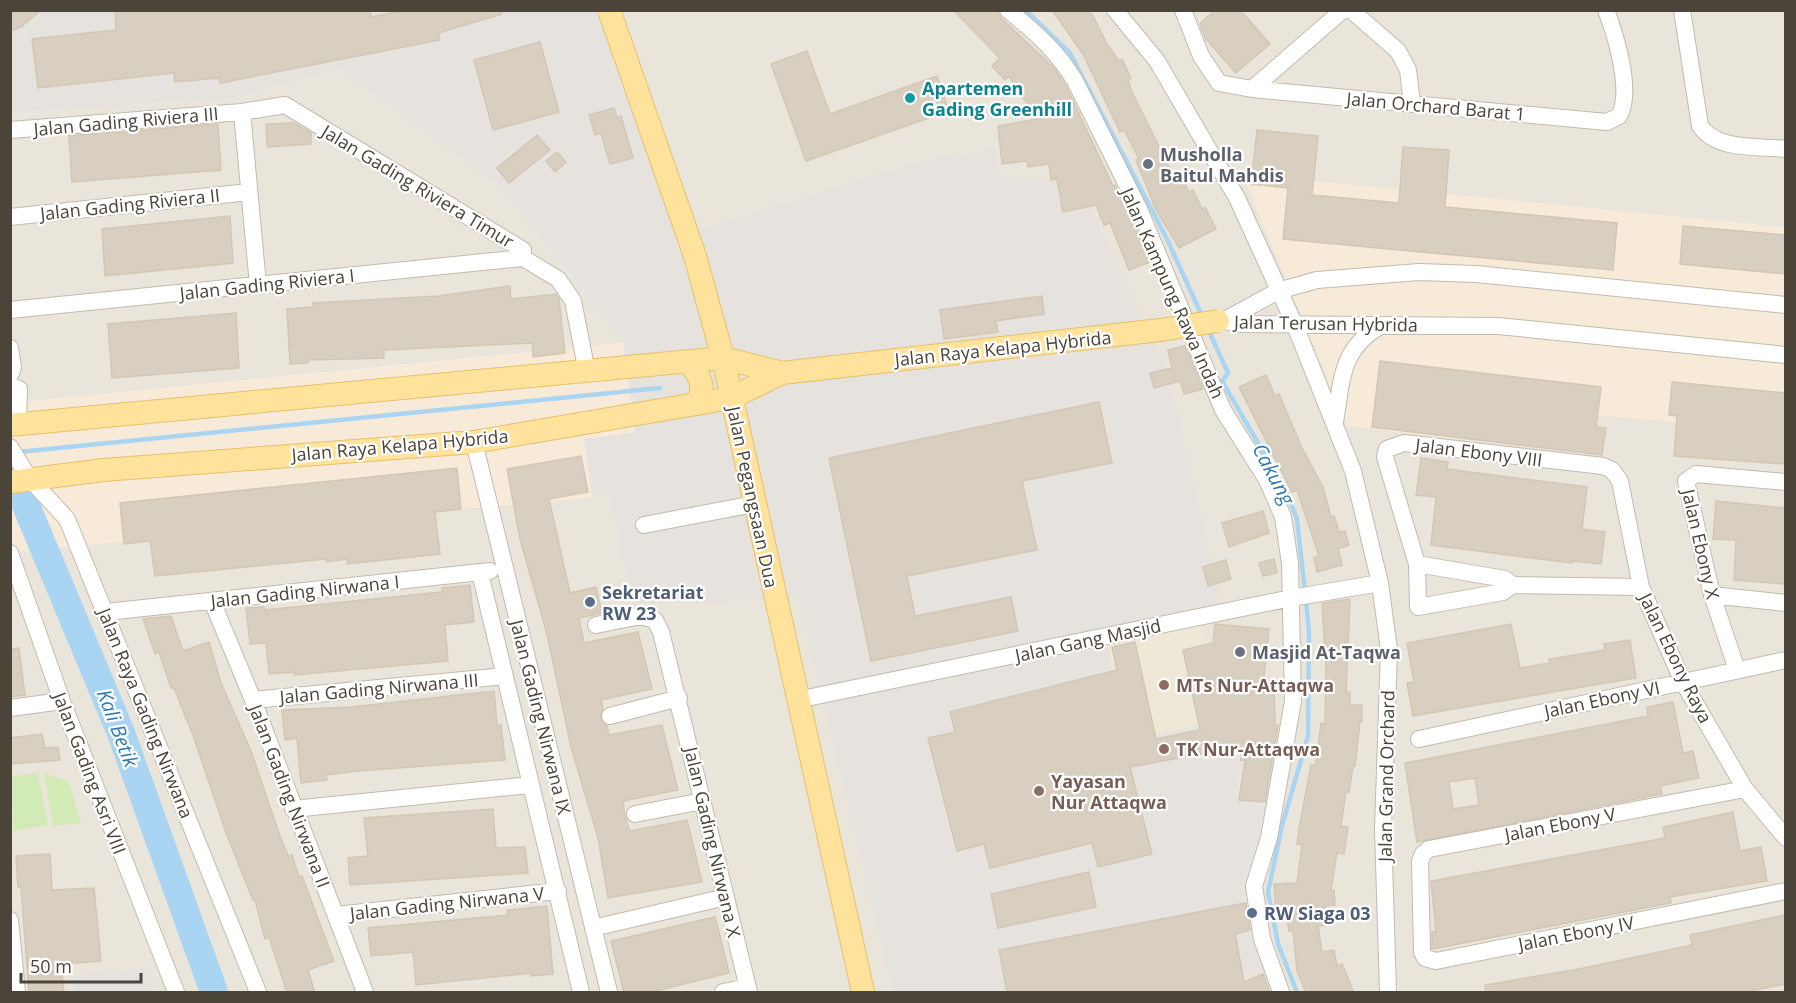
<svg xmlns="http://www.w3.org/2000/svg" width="1796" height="1003" font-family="'Open Sans',sans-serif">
	<rect width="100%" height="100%" fill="#f6f3ec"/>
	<!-- residential -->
	<path fill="#eae5da" d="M616 11H1785V992H1203L1222 980 1265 966 1241 889 1267 809 1234 797 1243 760 1228 752 996 175 994 151 916 162 682 234Z
		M340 69 502 188 623 343 22 402 10 387V113L232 98Z
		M608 495 634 605 798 597 893 992H11V552Z"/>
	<!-- commercial -->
	<path fill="#f7ead8" d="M1242 174 1785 227V432L1475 404 1455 439 1347 426Z
		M623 343 635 432 584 439 592 497 11 552 10 387 23 402Z"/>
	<!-- industrial -->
	<path fill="#e6e2dd" d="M11 11H616L683 234 916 162 994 150 996 175 1079 184 1168 374 1219 594 1199 623 1228 752 1243 760 1234 797 1268 809 1241 889 1265 966 1222 980 1203 992H893L798 598 634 605 608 495 592 497 584 439 635 432 623 343 502 188 340 69 232 98 11 113Z"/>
	<!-- education -->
	<path fill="#efe8d6" d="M1200 624 1228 756 1205 761 1197 726 1128 740 1107 644Z"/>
	<!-- green -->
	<path fill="#d2eab5" d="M38 772 48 825 14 831 11 777Z
		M44 773 68 781 81 823 53 826Z"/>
	<!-- parking -->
	<path fill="#e5e3e0" d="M151 968 155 992H77L75 976Z"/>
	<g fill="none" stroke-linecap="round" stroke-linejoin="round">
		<!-- stream -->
		<path stroke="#a9d4f2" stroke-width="4.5" d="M1025 10 1070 53 1167 239 1202 316
			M1208 329 1228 373 1222 381 1286 491 1297 519 1305 592
			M18 452 660 388
			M1297 992 1278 944 1268 892 1282 826 1308 736 1309 634 1306 600"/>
		<!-- river -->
		<path stroke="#a9d4f2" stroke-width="28" d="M10 467 121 733 214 992"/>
	</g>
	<!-- building -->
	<path fill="#d8cfc1" stroke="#d3c7b4" stroke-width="1.5" fill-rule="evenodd" d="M10 10H41L21 27 10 31Z
		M115 10H370L371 17 406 10H501L502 14 438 33 440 40 220 83 219 78 175 82 174 73 38 88 32 39 116 30Z
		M953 10H998L1001 18 1053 67 1066 86 1113 186 1115 185 1121 196 1150 262 1129 270 1110 223 1104 225 1096 205 1063 212 1057 179 1051 180 1049 164 1028 167 1027 161 1002 164 998 126 1037 119 1009 76 1005 80 992 66 1000 58Z
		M1052 10H1088L1093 16 1107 44 1119 61 1122 59 1131 78 1128 80 1131 90 1175 179 1181 176 1189 192 1193 190 1202 209 1205 207 1216 229 1179 248 1156 210 1136 160 1139 159 1124 130 1120 132 1083 54Z
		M1215 10H1240L1270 44 1236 73 1206 39 1200 24Z
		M540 42 559 112 493 130 474 60Z
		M807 51 830 114 937 76 949 111 806 161 771 64Z
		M614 108 617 118 621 116 633 158 610 164 601 133 595 135 589 115Z
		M294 123 311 133V144L267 147 266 124Z
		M218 124 221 170 72 182 69 136Z
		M1257 130 1318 136 1312 195 1399 203 1403 147 1449 150 1445 207 1617 223 1613 270 1283 239 1288 188 1251 184Z
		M537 135 550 150 509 183 497 168Z
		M557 152 566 162 555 172 546 161Z
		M230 216 233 263 105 276 102 229Z
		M1683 226 1785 235V274L1680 264Z
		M510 286 511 299 556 294 559 299 565 353 533 357 532 343 384 350V358L308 360V363L290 364 287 309 313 307V303L438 296Z
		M1042 296 1044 314 996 321 998 332 944 339 940 310Z
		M236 313 239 368 112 378 108 324Z
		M1185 346 1203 389 1184 394 1180 381 1154 388 1150 373 1172 368 1168 350Z
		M1380 361 1601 387 1596 427 1606 428 1602 455 1372 427Z
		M1266 375 1275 396 1279 394 1301 446 1323 487 1331 517 1334 516 1339 532 1345 531 1349 545 1338 549 1342 565 1317 572 1314 557 1319 556 1297 490 1292 492 1239 387Z
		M1672 382 1785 393V464L1674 456 1677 416 1669 415Z
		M1099 402 1112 463 1022 481 1037 550 907 576 915 616 1011 597 1018 631 871 661 829 458Z
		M581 456 588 492 549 499 570 593 596 587 602 613 579 618 584 643 638 632 652 689 601 700 603 708 600 719 607 726 609 735 662 725 678 790 623 801 625 817 630 831 687 820 702 882 608 898 598 838 571 747 547 634 520 539 507 469Z
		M1421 458 1448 462 1447 469 1587 487 1582 529 1605 532 1601 564 1573 561 1572 563 1431 545 1436 497 1416 495Z
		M457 468 461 509 435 512 440 554 347 564V559L326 562V559L155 576 150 541 124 544 120 503Z
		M1716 501 1785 508V584L1734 580 1736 540 1713 539Z
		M1263 511 1269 533 1229 547 1222 523Z
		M1274 559 1277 573 1263 576 1259 563Z
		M1226 560 1231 579 1208 586 1203 567Z
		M470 585 474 622 445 625 448 661 294 675V672L269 674 266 643 250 644 246 608 264 607 265 610 442 592V588Z
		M1350 599 1346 692H1350V705H1362V721H1360L1355 766H1353L1349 792H1346L1341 826 1348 827 1344 854 1337 853 1331 890H1334L1335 905 1325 906 1328 925 1318 926 1322 952 1334 950 1337 966 1342 964 1354 993H1306L1297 971 1293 930 1289 931 1286 912 1276 913 1274 884 1297 883 1302 845 1297 844 1300 823 1311 765H1316L1321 723 1325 724 1326 668 1322 603Z
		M171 616 183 651 209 642 221 683 251 751 281 839 289 857 292 855 299 877 302 876 334 961 308 970 315 993H287L269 937 265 939 255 900H253L225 830 194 738 174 688H171L159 652 155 654 143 619Z
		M1215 624 1269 629 1263 685 1274 684 1275 725H1278L1265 802 1239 800 1245 760H1241L1242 749 1206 757V753L1130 767 1152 854 1098 867 1092 843 990 868 984 844 957 851 928 738 955 732 950 712 1117 670 1112 647 1135 642 1156 739 1200 730 1183 650 1213 643Z
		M1511 624 1520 668 1550 663 1549 659 1605 650 1604 644 1630 640 1636 678 1413 716 1407 683 1414 682 1407 643Z
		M19 648 25 695 10 697V649Z
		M494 691 497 725H501L505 760 358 771 326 775 327 780 301 783 297 738 285 740 282 710 352 707Z
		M1673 702 1683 753 1693 751 1699 778 1660 786 1662 794 1417 842 1405 763 1648 716 1647 707ZM1475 778 1479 805 1453 809 1449 782Z
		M42 734 45 748 58 747 60 760 10 764V738Z
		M493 809 496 848 525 847 528 873 350 885 348 858 368 856 364 818Z
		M1733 812 1740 851 1761 847 1767 881 1670 897 1671 903 1432 949V932L1436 931 1431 881 1665 838 1663 827Z
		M50 854 52 890 94 888 101 961 61 964 64 993H29L21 887H18L16 856Z
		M1089 872 1096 907 998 928 991 894Z
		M1246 903 1250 930 1235 934 1244 982 1263 974 1270 993H1007L999 950Z
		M547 906 553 974 531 976V973L416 985 413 952 371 956 368 928 508 915 507 910Z
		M1785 915V984L1740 993H1486L1485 985 1579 969 1692 945 1690 935Z
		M715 917 729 973 648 993H624L611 941Z"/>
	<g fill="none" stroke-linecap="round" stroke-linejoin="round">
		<defs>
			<path id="minor" d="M1008 10C1035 32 1058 52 1075 81L1139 209 1223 410 1267 480 1283 517 1290 563 1293 701 1269 838 1254 886 1262 939 1281 992
				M1115 10 1157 61 1237 198 1294 323 1353 471 1380 583 1389 650 1383 829 1388 992
				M1183 10 1201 56 1219 83 1252 89 1343 10
				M1351 10 1398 51 1408 70 1412 104
				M1682 10 1700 126C1717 151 1758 146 1786 149
				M1252 89 1607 122 1619 116C1633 92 1616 36 1606 10
				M242 112 258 285
				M10 130 242 112 285 105 523 250V258
				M10 217 249 192
				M523 258 558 279 573 301 587 372
				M10 310 523 258
				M1223 321 1278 291 1317 280 1419 272 1476 274 1786 305
				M1223 321 1238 324 1498 326 1786 355
				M10 348 13 367 10 376
				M10 386 19 389 18 424
				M1335 422C1342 381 1340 348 1382 325
				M474 442 609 992
				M10 447 29 478 67 519 258 992
				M644 525 754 504
				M10 553 62 701 176 992
				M1417 564 1505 579 1513 585 1641 587
				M480 573 581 992
				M1513 585 1503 592 1418 607 1417 564 1385 457 1387 449 1404 443 1603 466 1612 470 1620 481 1641 587 1683 682 1745 789 1786 838
				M1712 595 1786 603
				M212 601 253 700 365 992
				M106 612 490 571
				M596 625 641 616 655 620 661 632 749 992
				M1737 670 1712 595 1686 481 1696 474 1786 482
				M253 700 505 676
				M797 700 1291 598 1380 583
				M10 708 62 701
				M610 716 679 698
				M1419 739 1786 660
				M1745 789 1429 849 1423 854 1420 861 1422 952 1425 958 1436 961 1786 891
				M293 809 530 785
				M635 814 703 801
				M336 915 558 891
				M10 920 17 992
				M593 928 726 897
				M723 992 748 987"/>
			<path id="major" d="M609 10 695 256 723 358 863 992
				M687 362C699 373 708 388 696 402
				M10 425 723 358 782 373
				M10 482 103 470 474 442 731 398 782 373 1160 330"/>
		</defs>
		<!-- minor casing -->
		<use href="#minor" stroke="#c2bbae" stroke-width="18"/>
		<!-- major casing -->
		<use href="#major" stroke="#e6c16a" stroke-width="24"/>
		<!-- minor -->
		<use href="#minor" stroke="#fff" stroke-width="16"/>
		<!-- major -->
		<use href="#major" stroke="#ffe39c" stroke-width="22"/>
		<defs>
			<path id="major-bridge" d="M1160 330 1218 321"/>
		</defs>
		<!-- major-bridge casing -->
		<use href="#major-bridge" stroke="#e6c16a" stroke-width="24" stroke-linecap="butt"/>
		<!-- major-bridge -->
		<use href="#major-bridge" stroke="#ffe39c" stroke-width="22"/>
	</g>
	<!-- markers -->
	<circle fill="#0f9aa8" stroke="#fff" stroke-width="2" cx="910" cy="98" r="6"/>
	<g fill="#6b7280" stroke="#fff" stroke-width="2">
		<circle cx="1148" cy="164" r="6"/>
		<circle cx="1240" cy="652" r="6"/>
	</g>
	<g fill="#5c6f8a" stroke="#fff" stroke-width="2">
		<circle cx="590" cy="602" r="6"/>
		<circle cx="1252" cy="913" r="6"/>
	</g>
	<g fill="#8d6e63" stroke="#fff" stroke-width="2">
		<circle cx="1164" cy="685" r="6"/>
		<circle cx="1164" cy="749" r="6"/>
		<circle cx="1039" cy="791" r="6"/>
	</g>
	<g text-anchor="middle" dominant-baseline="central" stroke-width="4.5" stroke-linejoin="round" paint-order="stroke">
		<!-- culture labels -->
		<g font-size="18" font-weight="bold" fill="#0d838f" stroke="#fff" text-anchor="start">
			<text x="922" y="88">Apartemen<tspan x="922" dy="21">Gading Greenhill</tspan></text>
		</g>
		<!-- street labels -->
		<g font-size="18" fill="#4b4439" stroke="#fff">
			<text transform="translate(1436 106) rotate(5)">Jalan Orchard Barat 1</text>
			<text transform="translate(126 121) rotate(-5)">Jalan Gading Riviera III</text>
			<text transform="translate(418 186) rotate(31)">Jalan Gading Riviera Timur</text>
			<text transform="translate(130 204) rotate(-6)">Jalan Gading Riviera II</text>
			<text transform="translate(267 284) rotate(-6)">Jalan Gading Riviera I</text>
			<text transform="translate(1173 293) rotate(66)">Jalan Kampung Rawa Indah</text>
			<text transform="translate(1326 323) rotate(1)">Jalan Terusan Hybrida</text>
			<text transform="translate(1003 348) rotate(-6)">Jalan Raya Kelapa Hybrida</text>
			<text transform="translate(400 445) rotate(-5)">Jalan Raya Kelapa Hybrida</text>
			<text transform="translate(1479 452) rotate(7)">Jalan Ebony VIII</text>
			<text transform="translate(753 497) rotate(78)">Jalan Pegangsaan Dua</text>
			<text transform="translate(1701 544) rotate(77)">Jalan Ebony X</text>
			<text transform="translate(305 591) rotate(-6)">Jalan Gading Nirwana I</text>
			<text transform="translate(1088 640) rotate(-12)">Jalan Gang Masjid</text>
			<text transform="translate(1676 658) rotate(64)">Jalan Ebony Raya</text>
			<text transform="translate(379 688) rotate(-5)">Jalan Gading Nirwana III</text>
			<text transform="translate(1602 699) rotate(-12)">Jalan Ebony VI</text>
			<text transform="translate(146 713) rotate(68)">Jalan Raya Gading Nirwana</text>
			<text transform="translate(541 717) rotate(76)">Jalan Gading Nirwana IX</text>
			<text transform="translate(90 773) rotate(69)">Jalan Gading Asri VIII</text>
			<text transform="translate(1386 776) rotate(-89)">Jalan Grand Orchard</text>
			<text transform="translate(290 796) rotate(69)">Jalan Gading Nirwana II</text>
			<text transform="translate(1560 824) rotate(-11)">Jalan Ebony V</text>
			<text transform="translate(713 842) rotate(77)">Jalan Gading Nirwana X</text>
			<text transform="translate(447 903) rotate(-6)">Jalan Gading Nirwana V</text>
			<text transform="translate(1576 933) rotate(-11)">Jalan Ebony IV</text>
		</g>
		<!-- worship labels -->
		<g font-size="18" font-weight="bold" fill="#5b616d" stroke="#fff" text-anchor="start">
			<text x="1160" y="154">Musholla<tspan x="1160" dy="21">Baitul Mahdis</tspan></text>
			<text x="1252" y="652">Masjid At-Taqwa</text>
		</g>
		<!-- service labels -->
		<g font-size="18" font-weight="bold" fill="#4e5e75" stroke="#fff" text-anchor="start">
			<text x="602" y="592">Sekretariat<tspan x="602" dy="21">RW 23</tspan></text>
			<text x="1264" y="913">RW Siaga 03</text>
		</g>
		<!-- education labels -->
		<g font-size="18" font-weight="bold" fill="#785e54" stroke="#fff" text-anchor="start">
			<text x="1176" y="685">MTs Nur-Attaqwa</text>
			<text x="1176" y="749">TK Nur-Attaqwa</text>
			<text x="1051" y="781">Yayasan<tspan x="1051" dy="21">Nur Attaqwa</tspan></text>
		</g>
		<!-- water labels -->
		<g font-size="20" font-style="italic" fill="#2e7ab2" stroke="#fff">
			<text transform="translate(1274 474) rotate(62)">Cakung</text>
			<text transform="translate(118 728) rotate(69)">Kali Betik</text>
		</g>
	</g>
	<!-- border -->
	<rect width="1796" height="1003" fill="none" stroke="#4b4439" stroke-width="24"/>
	<!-- scale -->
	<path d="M21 973v9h120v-9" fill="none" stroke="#4b4439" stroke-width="3"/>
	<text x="30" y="973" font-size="18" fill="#4b4439" stroke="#ffffff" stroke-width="4.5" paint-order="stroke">50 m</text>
</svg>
